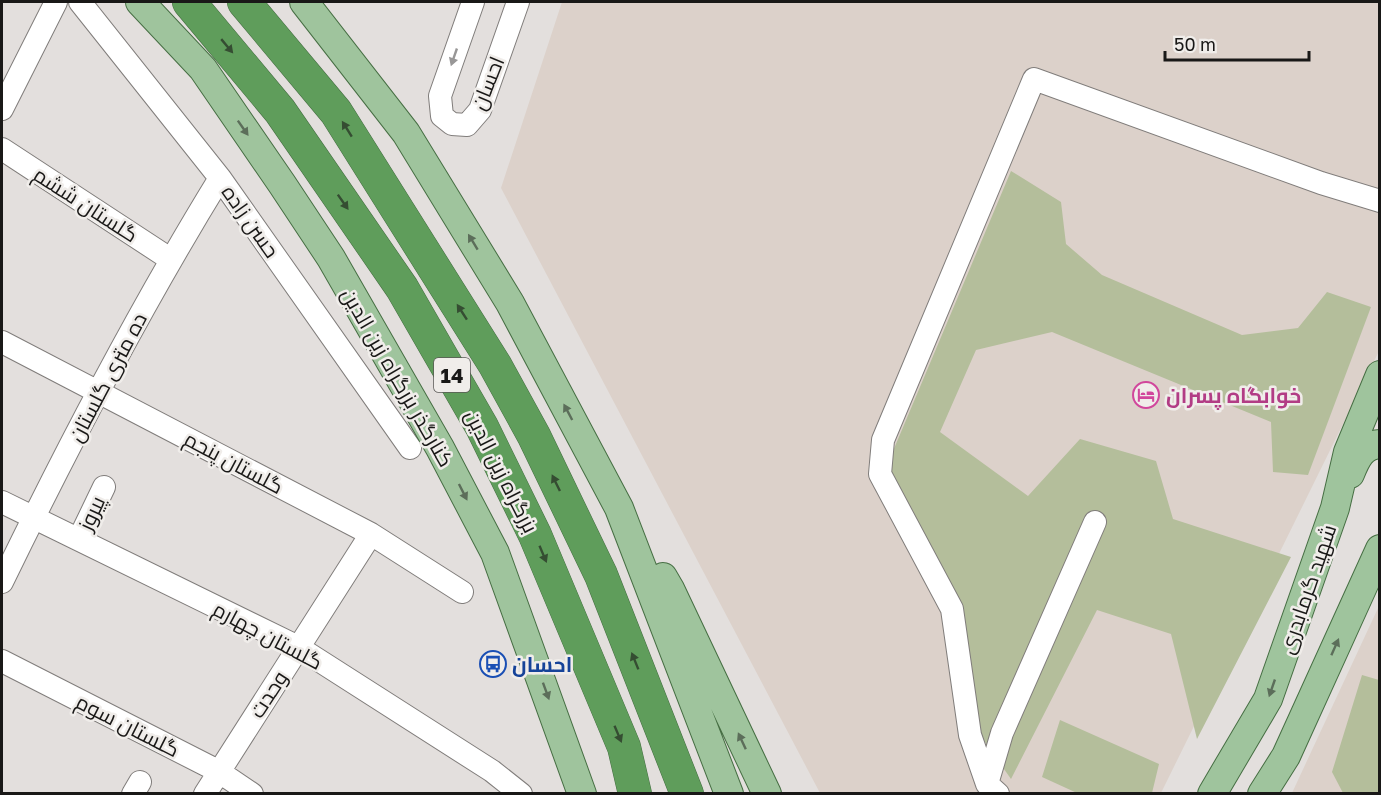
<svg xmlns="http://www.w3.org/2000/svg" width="1381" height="795" font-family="'Golos Text',Cairo,sans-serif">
	<rect width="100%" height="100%" fill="#e3dfdd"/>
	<!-- built -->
	<path fill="#dcd1ca" d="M562 2H1379V351L1161 793H820L501 188Z
		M1379 606V793H1292Z"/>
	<!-- green -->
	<path fill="#b4be9b" d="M1011 171 1061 202 1066 244 1102 275 1242 335 1298 328 1327 292 1371 307 1308 475 1273 472 1271 422 1052 332 976 350 940 432 1028 496 1080 439 1156 461 1173 519 1291 557 1197 739 1171 634 1097 610 1011 779 966 715 952 609 885 470Z
		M1362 675 1379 680V793H1343L1332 772Z
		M1060 720 1159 764 1152 793H1077L1042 777Z"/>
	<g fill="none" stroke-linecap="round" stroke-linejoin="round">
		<defs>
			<path id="minor" d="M80 2 220 178 410 448
				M473 2 440 96 442 116 452 124 467 125 480 110 518 2
				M2 109 56 2
				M2 149 170 259
				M2 342 371 534 462 592
				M2 502 298 647 492 771 521 794
				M79 539 104 487
				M2 582C69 444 140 308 220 178
				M2 661 218 771 252 794
				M987 784 1002 733 1095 522
				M133 794 140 782
				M205 794 371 534
				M998 794 987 784 970 735 952 609 880 474 883 440 1034 79 1321 183 1380 201"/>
			<path id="major" d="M140 2 203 69 282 184 331 258 440 448 495 553 582 794
				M304 2 406 133 510 303 619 508 729 794
				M1350 474C1356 459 1362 445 1380 444
				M663 577 670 589 767 794
				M1212 794 1268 699 1335 508 1348 452 1380 375
				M1262 794 1286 756 1380 549"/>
			<path id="highway" d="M189 2 280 111 402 288 482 427 535 535 611 716 624 747 635 794
				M244 2 336 112 495 365 534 436 601 575 687 794"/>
		</defs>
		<!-- minor casing -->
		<use href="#minor" stroke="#807d7b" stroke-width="24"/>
		<!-- major casing -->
		<use href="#major" stroke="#466e43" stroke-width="30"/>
		<!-- highway casing -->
		<use href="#highway" stroke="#466e43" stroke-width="34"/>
		<!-- minor -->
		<use href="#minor" stroke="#fff" stroke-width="22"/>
		<!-- major -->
		<use href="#major" stroke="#9fc49d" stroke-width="28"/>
		<!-- highway -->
		<use href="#highway" stroke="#5f9d5b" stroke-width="33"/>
	</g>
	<!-- one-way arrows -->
	<defs><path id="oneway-solid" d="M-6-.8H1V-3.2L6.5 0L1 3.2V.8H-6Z" transform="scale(1.5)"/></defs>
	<g fill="#354d32">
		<use href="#oneway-solid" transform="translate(227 46) rotate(50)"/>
		<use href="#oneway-solid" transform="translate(347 129) rotate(-122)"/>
		<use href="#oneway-solid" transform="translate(343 202) rotate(55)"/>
		<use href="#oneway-solid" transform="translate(462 312) rotate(-123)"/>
		<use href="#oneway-solid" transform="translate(556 483) rotate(-116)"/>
		<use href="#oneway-solid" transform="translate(543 554) rotate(67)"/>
		<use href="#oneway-solid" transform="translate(635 661) rotate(-112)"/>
		<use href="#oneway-solid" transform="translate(618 734) rotate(67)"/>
	</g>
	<use fill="#989797" href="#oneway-solid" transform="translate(454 57) rotate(109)"/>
	<g fill="#5c6e5a">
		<use href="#oneway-solid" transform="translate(243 128) rotate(55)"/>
		<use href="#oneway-solid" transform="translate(473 242) rotate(-121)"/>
		<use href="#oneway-solid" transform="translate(568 412) rotate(-118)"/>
		<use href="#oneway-solid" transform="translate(463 492) rotate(63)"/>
		<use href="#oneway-solid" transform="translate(1335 647) rotate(-66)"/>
		<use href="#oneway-solid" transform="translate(1272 688) rotate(109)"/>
		<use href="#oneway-solid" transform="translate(546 691) rotate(70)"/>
		<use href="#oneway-solid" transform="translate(742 741) rotate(-115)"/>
	</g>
	<!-- icons -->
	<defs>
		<symbol id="hotel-ring" viewBox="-11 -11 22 22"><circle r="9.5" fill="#f0edea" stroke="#d1479c" stroke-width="1.5"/><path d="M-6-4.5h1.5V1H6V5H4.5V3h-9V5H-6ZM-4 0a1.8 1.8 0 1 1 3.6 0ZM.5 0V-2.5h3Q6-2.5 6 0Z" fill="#d1479c"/></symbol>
		<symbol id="bus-ring" viewBox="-11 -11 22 22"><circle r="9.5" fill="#f0edea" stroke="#1a4fb4" stroke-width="1.5"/><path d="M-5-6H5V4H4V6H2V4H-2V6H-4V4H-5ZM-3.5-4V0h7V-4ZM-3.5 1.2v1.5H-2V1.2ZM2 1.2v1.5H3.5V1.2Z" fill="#1a4fb4"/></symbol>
	</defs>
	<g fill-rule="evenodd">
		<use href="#hotel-ring" x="1131" y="380" width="30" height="30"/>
		<use href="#bus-ring" x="478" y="649" width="30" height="30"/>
	</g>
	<g text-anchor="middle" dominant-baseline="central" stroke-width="5" stroke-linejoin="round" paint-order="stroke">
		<!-- shield labels -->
		<rect fill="#f0edea" stroke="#5a5856" stroke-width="1.5" x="434" y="358" width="36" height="34" rx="4.5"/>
		<g font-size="20" font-weight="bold" fill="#191817">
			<text x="452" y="375">14</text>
		</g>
		<!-- street labels -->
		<g font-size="21" fill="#191817" stroke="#f0edea">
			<text transform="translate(487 83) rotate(-68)">احسان</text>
			<text transform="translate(86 204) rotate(33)">گلستان ششم</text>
			<text transform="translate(251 221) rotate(55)">حسن زاده</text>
			<text transform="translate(107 377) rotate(-62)">ده متری گلستان</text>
			<text transform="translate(398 377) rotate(60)">کنارگذر بزرگراه زین الدین</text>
			<text transform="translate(234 462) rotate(28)">گلستان پنجم</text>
			<text transform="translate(502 471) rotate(63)">بزرگراه زین الدین</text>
			<text transform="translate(91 513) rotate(-65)">پیروز</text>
			<text transform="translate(1307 589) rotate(-71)">شهید گرمابدری</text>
			<text transform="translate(268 635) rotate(28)">گلستان چهارم</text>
			<text transform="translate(268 694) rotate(-57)">وحدت</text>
			<text transform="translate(128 725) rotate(27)">گلستان سوم</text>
		</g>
		<!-- hotel labels -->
		<g font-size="21" font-weight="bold" fill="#b23c85" stroke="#f0edea" text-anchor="start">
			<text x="1166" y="395">خوابگاه پسران</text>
		</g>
		<!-- transit labels -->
		<g font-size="21" font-weight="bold" fill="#164399" stroke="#f0edea" text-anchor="start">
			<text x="512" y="664">احسان</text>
		</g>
	</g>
	<!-- border -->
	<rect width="1381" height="795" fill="none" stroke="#191817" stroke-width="6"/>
	<!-- scale -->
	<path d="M1165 51v9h144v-9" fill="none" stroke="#191817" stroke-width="3"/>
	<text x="1174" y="51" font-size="18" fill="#191817" stroke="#f0edea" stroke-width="4.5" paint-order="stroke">50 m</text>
</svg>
